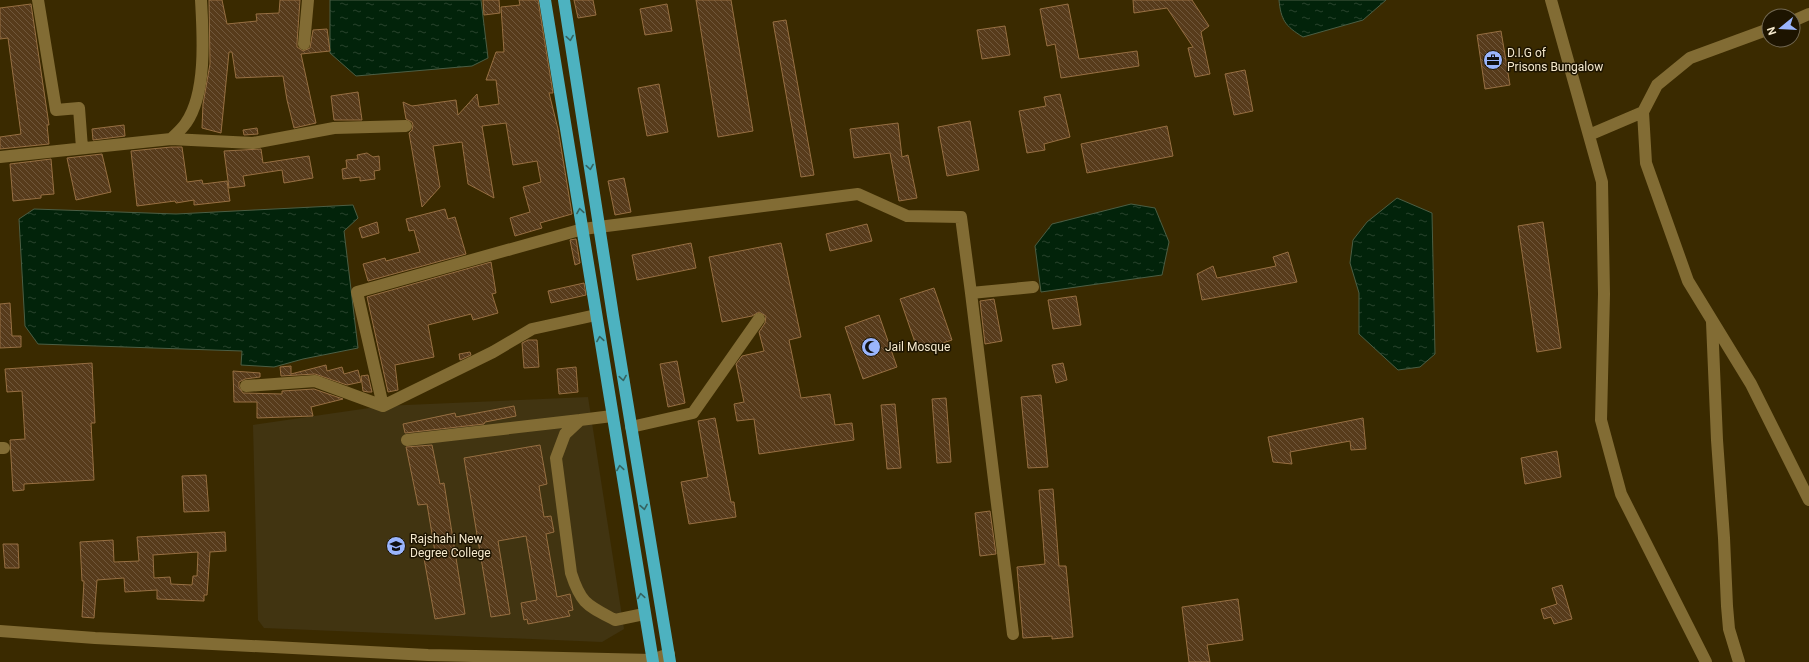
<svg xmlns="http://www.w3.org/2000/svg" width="1809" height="662" font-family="Roboto,sans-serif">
	<defs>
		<pattern id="water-ripples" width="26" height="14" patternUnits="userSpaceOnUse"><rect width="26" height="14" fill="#02230a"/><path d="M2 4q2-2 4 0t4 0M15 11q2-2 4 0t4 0" fill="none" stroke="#28432c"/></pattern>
		<pattern id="building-back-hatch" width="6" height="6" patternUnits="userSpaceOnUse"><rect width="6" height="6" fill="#573b1b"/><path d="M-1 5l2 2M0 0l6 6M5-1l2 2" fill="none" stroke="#70573b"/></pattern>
	</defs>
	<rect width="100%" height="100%" fill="#3a2a00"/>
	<!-- built -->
	<path fill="#413411" d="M588 397 624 629 602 642 264 628 258 620 253 425 383 406Z"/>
	<!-- water -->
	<path fill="url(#water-ripples)" stroke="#4b5e44" d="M330 0H481L488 58 472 66 356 76 330 53Z
		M1279 0H1386L1363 20 1303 37C1285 26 1281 20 1279 0Z
		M1397 198 1432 213 1435 354 1420 367 1398 370 1359 334V293L1350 263 1353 240 1367 222Z
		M1131 204 1155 208 1169 242 1162 275 1041 292 1035 246 1052 224Z
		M353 205 358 218 344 231 358 348 303 359 274 367 241 365 242 351 38 344 25 326 19 219 34 209 176 214Z"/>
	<!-- building -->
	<path fill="url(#building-back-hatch)" stroke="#976f42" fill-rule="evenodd" d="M209 0H222L227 24 257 21 256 14 279 13 280 0H300L297 43V47L303 51 310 48 313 30 327 29 330 51 301 54 316 123 294 128 287 100 283 76 236 78 232 52H229L221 133 202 128 203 104 210 64Z
		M483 0H499L500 13 484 15Z
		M519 0H538L553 93H549L558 129 572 214 540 223 542 228 515 236 510 218 530 212 523 187 541 182 537 161 513 165 506 123 482 126 494 198 468 184 462 142 433 146 440 187 422 207 409 133 412 130 413 125 412 122 406 119 403 102 412 106 456 100 458 115 477 94 479 107 499 104 496 80H486L496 52H504L501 7 520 5Z
		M574 0H593L596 15 578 18Z
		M696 0H731L753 131 718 137Z
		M1133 0H1192L1209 26 1201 32 1210 74 1195 77 1188 48 1193 47 1167 8 1134 13Z
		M31 4 49 125H47L49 144 0 149V137L21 134 8 38 0 39V8Z
		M667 4 672 31 645 35 640 9Z
		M1068 4 1079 59 1137 51 1139 66 1061 78 1055 44 1047 46 1040 9Z
		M786 20 814 175 801 177 773 22Z
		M1005 26 1010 55 982 59 977 30Z
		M1501 31 1510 85 1485 89 1477 35Z
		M1245 70 1253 111 1234 115 1225 74Z
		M659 84 668 132 647 136 638 88Z
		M358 92 362 120H334L331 96Z
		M1060 94 1070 137 1044 144 1045 150 1027 153 1019 111 1046 106 1044 97Z
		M970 121 979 170 947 176 938 127Z
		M898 123 902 157 908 155 917 198 899 201 890 153 854 158 850 129Z
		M124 125 125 136 93 140 92 129Z
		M1167 126 1173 156 1087 173 1081 144Z
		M257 128 258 134 244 135 243 130Z
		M171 147H182L187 182 202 180 203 184 227 181 230 201 194 205V200L176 203 175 201 137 206 131 151Z
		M261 149 263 163 309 156 313 178 284 183 282 170 243 176 245 186 229 188 224 151Z
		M367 153 373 157 379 156 380 170 374 171 375 179 360 181V177L343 179 342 169 347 168 346 160 358 159 357 155Z
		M102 154 111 192 76 200 67 158Z
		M51 159 54 194 41 195V198L13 201 10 164Z
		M624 178 631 212 615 215 608 181Z
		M445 209 448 219 455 217 466 254 368 281 363 264 385 258 386 261 420 252 414 230 409 231 406 219Z
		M377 222 379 233 362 238 359 228Z
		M1543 222 1561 348 1537 352 1518 226Z
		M867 224 872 241 830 251 826 234Z
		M576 239 580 263 575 265 570 240Z
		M691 243 696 268 637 280 632 255Z
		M781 243 801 337 789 340 801 398 830 394 835 425 852 423 854 440 759 454 754 419 737 421 734 404 744 402 736 364 742 356 764 351 759 332 765 323 766 316 759 312 752 316 722 322 709 257Z
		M1288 252 1297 282 1202 300 1197 274 1213 266 1217 278 1276 266 1273 257Z
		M491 262 496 293 492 294 498 313 473 320 471 314 428 325 434 357 395 365 398 390 388 392 367 297Z
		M584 283 586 295 551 303 548 291Z
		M934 288 952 340 918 351 900 299Z
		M1076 296 1081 325 1053 329 1048 300Z
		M994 299 1002 341 985 344 980 301Z
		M10 303 12 336H21V347L0 348V304Z
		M879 315 897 367 863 379 845 327Z
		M528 340H537L539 367 524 368 522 343Z
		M470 352 471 355 460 360 459 354Z
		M677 361 685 403 668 407 660 364Z
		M92 363 95 423H91L94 480 24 484V490L13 491 10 440 25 439 22 391 7 392 5 369Z
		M1063 363 1067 380 1056 383 1052 365Z
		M326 365 327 371 342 367 344 374 358 370 361 382 347 385 315 374 281 376 280 367 291 366V374Z
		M576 367 578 392 559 394 557 369Z
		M233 371 260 373V377L245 379 239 382V387L243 393 282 394V391L314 389 343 399 311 407 313 416 257 418V402H234Z
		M368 375 372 392H368L363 391 361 376Z
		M1041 395 1048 467 1028 468 1021 397Z
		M946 398 951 462 937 463 932 399Z
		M895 404 901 468 887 469 881 405Z
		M514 406 516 416 485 422 484 424 405 433 403 424 455 413 456 417Z
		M715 418 731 502H734L736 517 689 524 681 482 708 477 698 421Z
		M1363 418 1366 449 1351 450 1350 441 1290 452 1292 464 1273 462 1268 437Z
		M432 445 440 484 444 483 465 614 435 619 423 553 435 552 427 504 418 505 406 447Z
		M540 445 547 484 539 486 544 517 551 516 554 532 546 534 557 597 570 594 573 610 568 611 570 616 528 624 527 619 524 620 521 603 537 600 526 536 498 541 510 614 491 617 464 458Z
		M1557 451 1561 477 1525 484 1521 458Z
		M206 475 209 511 184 512 182 476Z
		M1053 489 1059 566H1066L1073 637 1052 639V636L1023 638 1017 567 1045 564 1039 490Z
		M990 511 996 554 980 556 975 513Z
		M225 532 226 551 210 552 207 595H204V601L157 599V590L125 592 124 578 97 580 94 618 82 617 84 581H82L80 542 113 540 114 562 139 561 137 537ZM198 552 197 576H193L192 585 171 584 170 577 154 578 153 555Z
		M3 544H18L19 568H5Z
		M1562 585 1572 619 1554 624 1551 617 1544 619 1541 609 1557 604 1552 588Z
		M1238 599 1243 640 1207 645 1210 662H1189L1182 607Z"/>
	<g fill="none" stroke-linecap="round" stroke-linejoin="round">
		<!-- minor -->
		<path stroke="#826c34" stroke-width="12" d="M38 0 56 110 79 108 82 148
			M1551 0 1602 182 1604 294 1601 420 1621 494 1706 662
			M1793 21 1809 14
			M1769 29 1690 58 1657 85 1643 112 1646 163 1688 281 1751 384 1809 500
			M304 44 308 0
			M1589 135 1643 112
			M171 139 253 143 334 128 406 126
			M0 157 171 139C176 134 182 129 186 123 207 93 203 35 201 0
			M971 293 1013 634
			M1712 322 1717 440 1724 538 1727 606 1729 629 1739 662
			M246 386 315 381 383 406 493 352 532 329 596 315
			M383 406 357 292 583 229 858 194 907 216 961 217 971 293 1033 287
			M612 416 580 420 565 434 556 458 571 573C581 604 587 605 615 620L644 614
			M631 427 693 413 759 319
			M407 440 580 420
			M0 448H4
			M0 631 95 638 428 655 652 660 669 654"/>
		<!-- highway -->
		<path stroke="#4db2c0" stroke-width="12" d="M545 0 653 662
			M564 0 613 316 670 662"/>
	</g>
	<!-- one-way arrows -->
	<defs><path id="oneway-chevron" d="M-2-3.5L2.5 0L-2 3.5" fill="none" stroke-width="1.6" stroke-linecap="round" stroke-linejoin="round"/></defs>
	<g stroke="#356360">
		<use href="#oneway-chevron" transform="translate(570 38) rotate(81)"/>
		<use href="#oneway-chevron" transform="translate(590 167) rotate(81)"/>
		<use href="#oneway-chevron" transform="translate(580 211) rotate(-99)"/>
		<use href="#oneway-chevron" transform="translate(600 339) rotate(-99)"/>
		<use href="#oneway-chevron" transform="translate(623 378) rotate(81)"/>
		<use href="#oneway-chevron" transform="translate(620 468) rotate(-99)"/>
		<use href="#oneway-chevron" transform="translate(644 507) rotate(80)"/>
		<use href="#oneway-chevron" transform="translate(641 596) rotate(-99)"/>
	</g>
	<!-- icons -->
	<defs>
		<symbol id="office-disc" viewBox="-11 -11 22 22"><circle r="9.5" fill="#9ab5fd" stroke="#1d1400"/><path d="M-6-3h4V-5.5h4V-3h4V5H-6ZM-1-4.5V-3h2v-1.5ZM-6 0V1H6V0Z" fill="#111"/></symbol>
		<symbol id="mosque-disc" viewBox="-11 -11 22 22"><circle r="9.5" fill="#9ab5fd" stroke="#1d1400"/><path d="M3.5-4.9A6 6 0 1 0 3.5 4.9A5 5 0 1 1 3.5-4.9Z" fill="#111"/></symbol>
		<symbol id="university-disc" viewBox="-11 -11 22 22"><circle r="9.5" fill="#9ab5fd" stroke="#1d1400"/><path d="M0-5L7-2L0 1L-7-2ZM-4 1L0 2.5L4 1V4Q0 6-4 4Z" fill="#111"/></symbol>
	</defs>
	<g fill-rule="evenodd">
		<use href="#office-disc" x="1482" y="49" width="22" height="22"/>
		<use href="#mosque-disc" x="860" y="336" width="22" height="22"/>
		<use href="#university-disc" x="385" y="535" width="22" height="22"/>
	</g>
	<g text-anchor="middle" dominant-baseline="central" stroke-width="3" stroke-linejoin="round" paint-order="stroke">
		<!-- poi labels -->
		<g font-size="12" fill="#f5e9cd" stroke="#1d1400" text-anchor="start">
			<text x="1507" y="53">D.I.G of<tspan x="1507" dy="14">Prisons Bungalow</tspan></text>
			<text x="885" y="347">Jail Mosque</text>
			<text x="410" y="539">Rajshahi New<tspan x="410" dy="14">Degree College</tspan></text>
		</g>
	</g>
	<!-- north arrow -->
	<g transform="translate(1781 28) rotate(252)"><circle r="19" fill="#1d1400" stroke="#736952"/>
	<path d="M0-3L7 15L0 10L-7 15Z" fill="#9ab5fd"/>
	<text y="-6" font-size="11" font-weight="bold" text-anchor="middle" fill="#f5e9cd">N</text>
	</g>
</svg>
